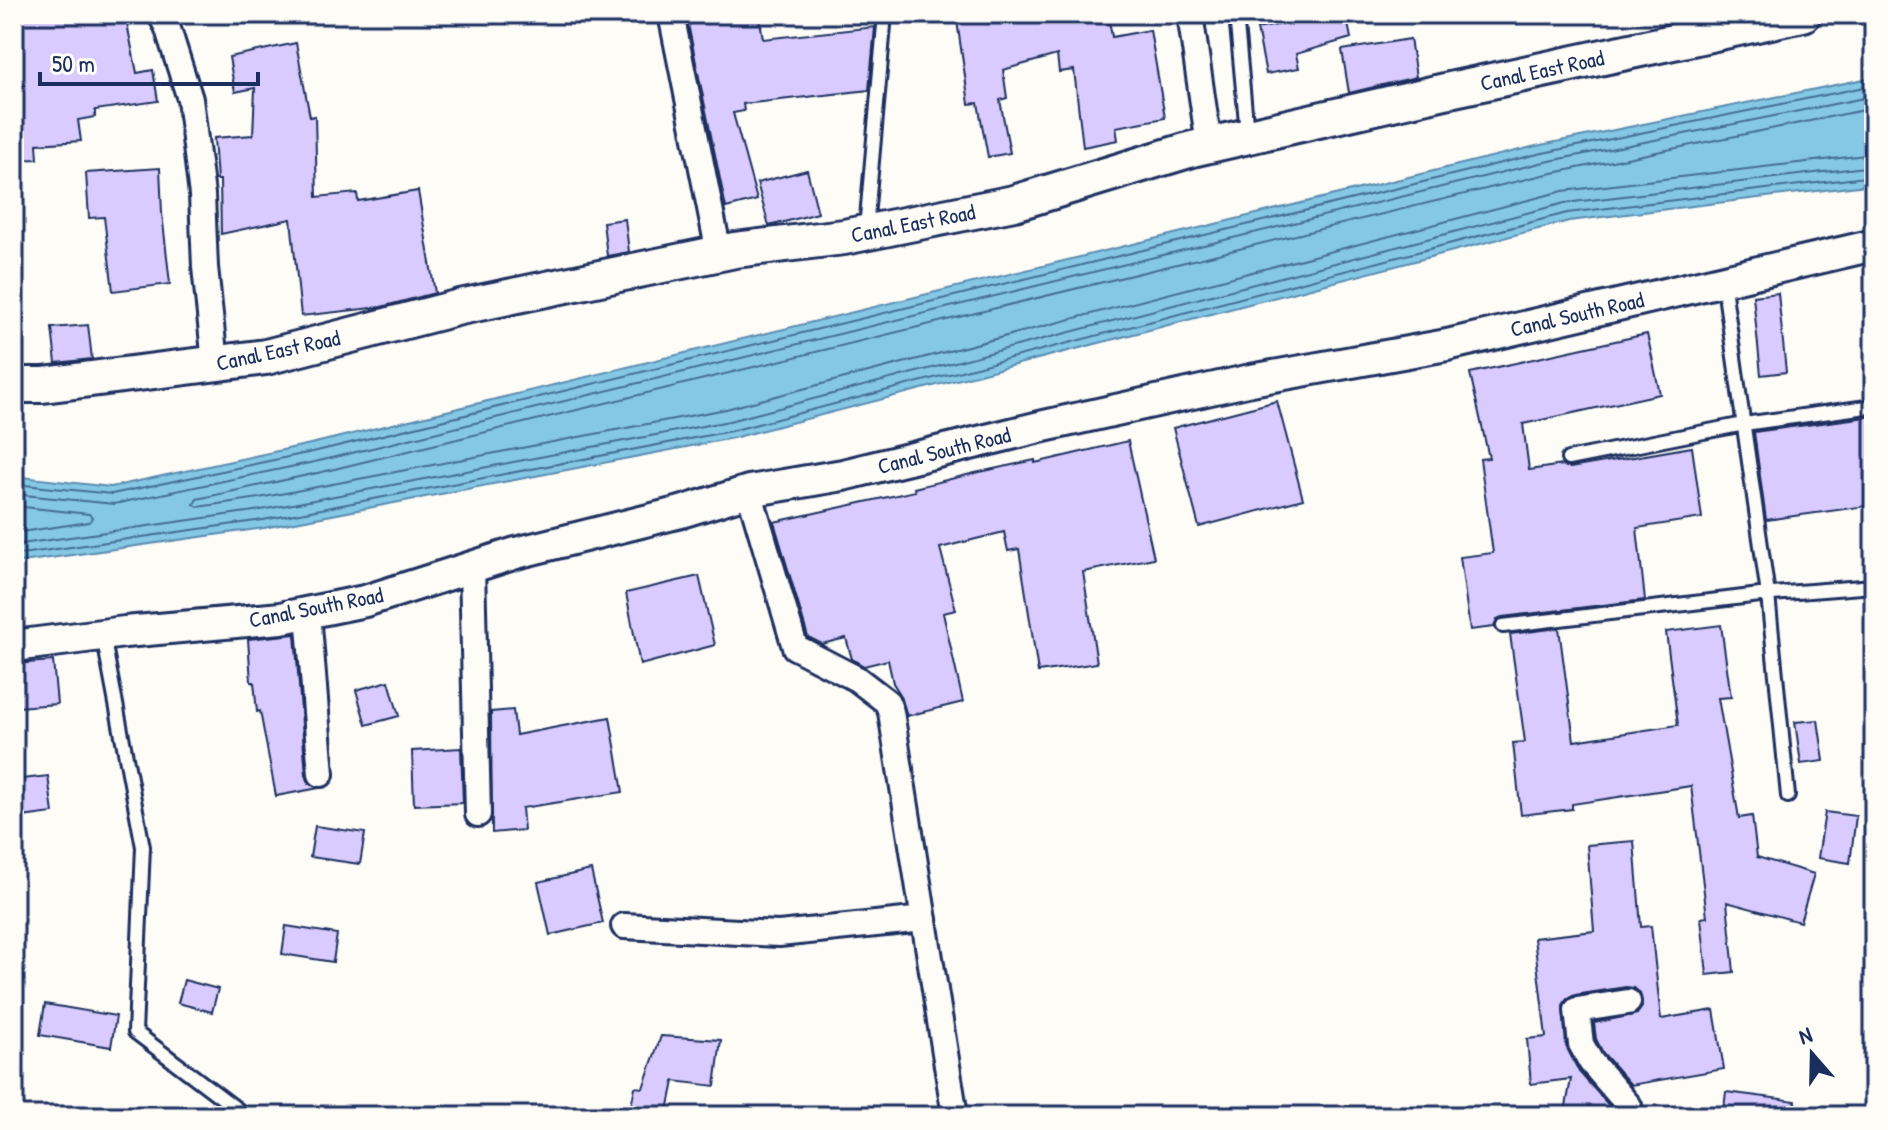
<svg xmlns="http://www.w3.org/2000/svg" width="1888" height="1130" font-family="'Patrick Hand',sans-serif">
	<rect width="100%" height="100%" fill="#fdfcf7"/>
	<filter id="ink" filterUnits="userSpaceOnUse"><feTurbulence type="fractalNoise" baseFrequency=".0125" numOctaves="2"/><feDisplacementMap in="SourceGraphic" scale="16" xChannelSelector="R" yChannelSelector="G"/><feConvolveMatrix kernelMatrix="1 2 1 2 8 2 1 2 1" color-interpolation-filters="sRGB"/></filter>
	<g filter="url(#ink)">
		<!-- water -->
		<path fill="#84c8e5" stroke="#5a8baf" stroke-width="2" d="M1874 77V184L1569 221 733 438 264 528 14 563V476L111 487 315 443 1536 146Z"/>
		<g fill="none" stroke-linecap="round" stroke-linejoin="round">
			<!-- shore -->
			<path stroke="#456c94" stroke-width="2" d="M1874 108 1543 175 322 472 197 499 194 504 198 507 259 498 726 409 1563 191 1874 154
				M14 484 112 494 317 451 1538 154 1874 85
				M14 494 114 504 319 461 1540 163 1874 96
				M14 506 89 514 92 518 89 522 14 533
				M14 545 261 510 729 421 1565 203 1874 166
				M14 555 263 520 731 431 1567 213 1874 176"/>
		</g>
		<!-- building -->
		<path fill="#d9cbfd" stroke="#1b2f5e" stroke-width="2" d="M14 14H125L137 73 153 70 158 101 95 110V117L78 120 81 141 37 144 38 159 14 160Z
			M739 14H759L763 39 875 27 869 90 743 104 744 111 733 113 757 200 726 208 688 24Z
			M956 14H1108L1112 37 1150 30 1165 118 1116 127 1118 140 1083 147 1074 70 1059 72 1057 55 1003 70 1007 98 1000 100 1010 153 988 157 978 103 969 104Z
			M1329 14H1346L1351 38 1296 54 1299 68 1266 74 1257 29Z
			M1410 39 1416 77 1349 93 1342 50Z
			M296 43 310 117 315 116 317 197 357 193 358 201 418 191 435 293 381 307 301 316 291 219 221 234 220 180H217L214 138 253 135 255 88 235 92 229 57Z
			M160 168 162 213 170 284 113 291 104 217 89 218 86 173Z
			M807 170 818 213 769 226 757 183Z
			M625 219 629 252 607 256 603 222Z
			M1778 293 1786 372 1761 375 1753 296Z
			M88 325 92 359 56 363 52 328Z
			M1647 334 1660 394 1523 424 1529 470 1562 465 1570 468 1692 447 1702 518 1637 528 1645 600 1502 617 1497 619 1494 627 1470 630 1460 557 1493 553 1480 459 1489 458 1470 373Z
			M1277 401 1303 499 1199 527 1173 428Z
			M1874 416V505L1766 520 1754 432Z
			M1128 441 1154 558 1083 572 1097 663 1038 672 1019 549 1008 551 1004 532 940 548 956 610 943 613 963 702 907 716 901 696 893 683 888 660 864 666 852 659 846 638 822 644 808 637 774 522 915 491 914 488 975 473 1035 460V463Z
			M699 576 715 645 640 665 626 593Z
			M1721 625 1731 697 1718 698 1739 818 1752 816 1757 857 1814 874 1800 922 1727 902 1734 972 1707 975 1701 918 1707 917 1691 786 1572 804V809L1521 815 1513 743 1525 742 1510 634 1559 628 1574 741 1678 725 1666 632Z
			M295 634 306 775 309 783 319 788 276 796 260 711 257 712 254 682H251L248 639Z
			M53 661 57 704 17 707 14 664Z
			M389 681 399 716 366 725 356 690Z
			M513 710 516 735 610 717 623 792 522 808 524 830 492 833 491 712Z
			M1818 720 1824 761 1801 764 1795 722Z
			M461 748 463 803 414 805 412 751Z
			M48 776 53 813 14 818V780Z
			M1825 812 1856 816 1850 863 1818 858Z
			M315 826 365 833 360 864 310 857Z
			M1634 841 1641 927 1651 926 1661 1019 1714 1010 1724 1069 1631 1085 1603 1053 1596 1039 1594 1023 1637 1014 1642 1007 1640 993 1634 988 1626 987 1575 995 1567 999 1563 1005 1566 1046 1579 1072 1613 1110 1612 1116H1589L1565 1112 1571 1079 1531 1084 1527 1039 1546 1037 1534 938 1594 931 1587 845Z
			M591 870 603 923 550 935 538 882Z
			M286 926 337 934 333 962 282 954Z
			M184 980 218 989 212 1012 178 1003Z
			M45 1004 116 1016 111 1047 40 1035Z
			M661 1036 721 1040 715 1086 674 1081 667 1116H629L635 1087 643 1088Z
			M1726 1092 1796 1101 1795 1116H1723Z"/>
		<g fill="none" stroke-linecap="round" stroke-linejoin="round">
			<defs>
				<path id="service" d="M1236 14 1247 133
					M866 229 885 14
					M1723 280 1768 595 1788 796
					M1568 459 1744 424 1874 406
					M1503 626 1760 595 1874 586
					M103 635 143 847 135 1032 246 1116"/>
				<path id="minor" d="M160 14 167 26 190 99 202 195 205 267 215 363
					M671 14 719 253
					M1190 14 1209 145
					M749 491 795 647 857 679 887 702 891 712 955 1116
					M472 567 478 814
					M308 613 321 774
					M624 926 779 934 924 919
					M1627 1116 1629 1106 1591 1062 1581 1044 1577 1010 1628 1002"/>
				<path id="tertiary" d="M14 646 125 632 281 618 365 601 516 553 681 512 749 491 843 475 1044 426 1251 380 1447 345 1874 245"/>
				<path id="secondary" d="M14 385H43L266 357 460 307 735 250 844 237 1014 203 1192 149 1445 91 1803 14"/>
			</defs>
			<!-- service casing -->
			<use href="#service" stroke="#1b2f5e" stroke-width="18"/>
			<!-- minor casing -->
			<use href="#minor" stroke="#1b2f5e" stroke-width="30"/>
			<!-- tertiary casing -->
			<use href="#tertiary" stroke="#1b2f5e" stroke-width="36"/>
			<!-- secondary casing -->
			<use href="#secondary" stroke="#1b2f5e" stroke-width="40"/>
			<!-- service -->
			<use href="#service" stroke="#fdfcf7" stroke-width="12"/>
			<!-- minor -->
			<use href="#minor" stroke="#fdfcf7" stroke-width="24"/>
			<!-- tertiary -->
			<use href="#tertiary" stroke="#fdfcf7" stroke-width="30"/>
			<!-- secondary -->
			<use href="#secondary" stroke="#fdfcf7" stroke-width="34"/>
		</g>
	</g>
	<g text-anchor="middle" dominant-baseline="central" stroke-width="8" stroke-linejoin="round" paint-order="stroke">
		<!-- street labels -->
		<g font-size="22" fill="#1b2f5e" stroke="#fdfcf7">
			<text transform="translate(1542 70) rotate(-12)">Canal East Road</text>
			<text transform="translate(913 223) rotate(-11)">Canal East Road</text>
			<text transform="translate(1577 314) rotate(-13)">Canal South Road</text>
			<text transform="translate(278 350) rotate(-12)">Canal East Road</text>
			<text transform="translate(944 450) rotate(-14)">Canal South Road</text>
			<text transform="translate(316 607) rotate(-11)">Canal South Road</text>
		</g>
	</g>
	<!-- margin -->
	<rect width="1888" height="1130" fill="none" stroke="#fdfcf7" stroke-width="48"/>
	<rect x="24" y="24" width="1840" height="1082" fill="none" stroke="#1b2f5e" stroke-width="3" filter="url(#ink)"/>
	<!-- north arrow -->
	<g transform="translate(1812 1054) rotate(340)" stroke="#fdfcf7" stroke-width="6" paint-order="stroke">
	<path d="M0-6L14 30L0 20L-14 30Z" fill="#1b2f5e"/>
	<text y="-12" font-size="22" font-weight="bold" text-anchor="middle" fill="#1b2f5e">N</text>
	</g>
	<!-- scale -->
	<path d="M40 72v12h218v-12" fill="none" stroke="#1b2f5e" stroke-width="4"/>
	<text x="52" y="72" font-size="24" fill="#1b2f5e" stroke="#fdfcf7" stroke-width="6" paint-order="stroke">50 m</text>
</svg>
